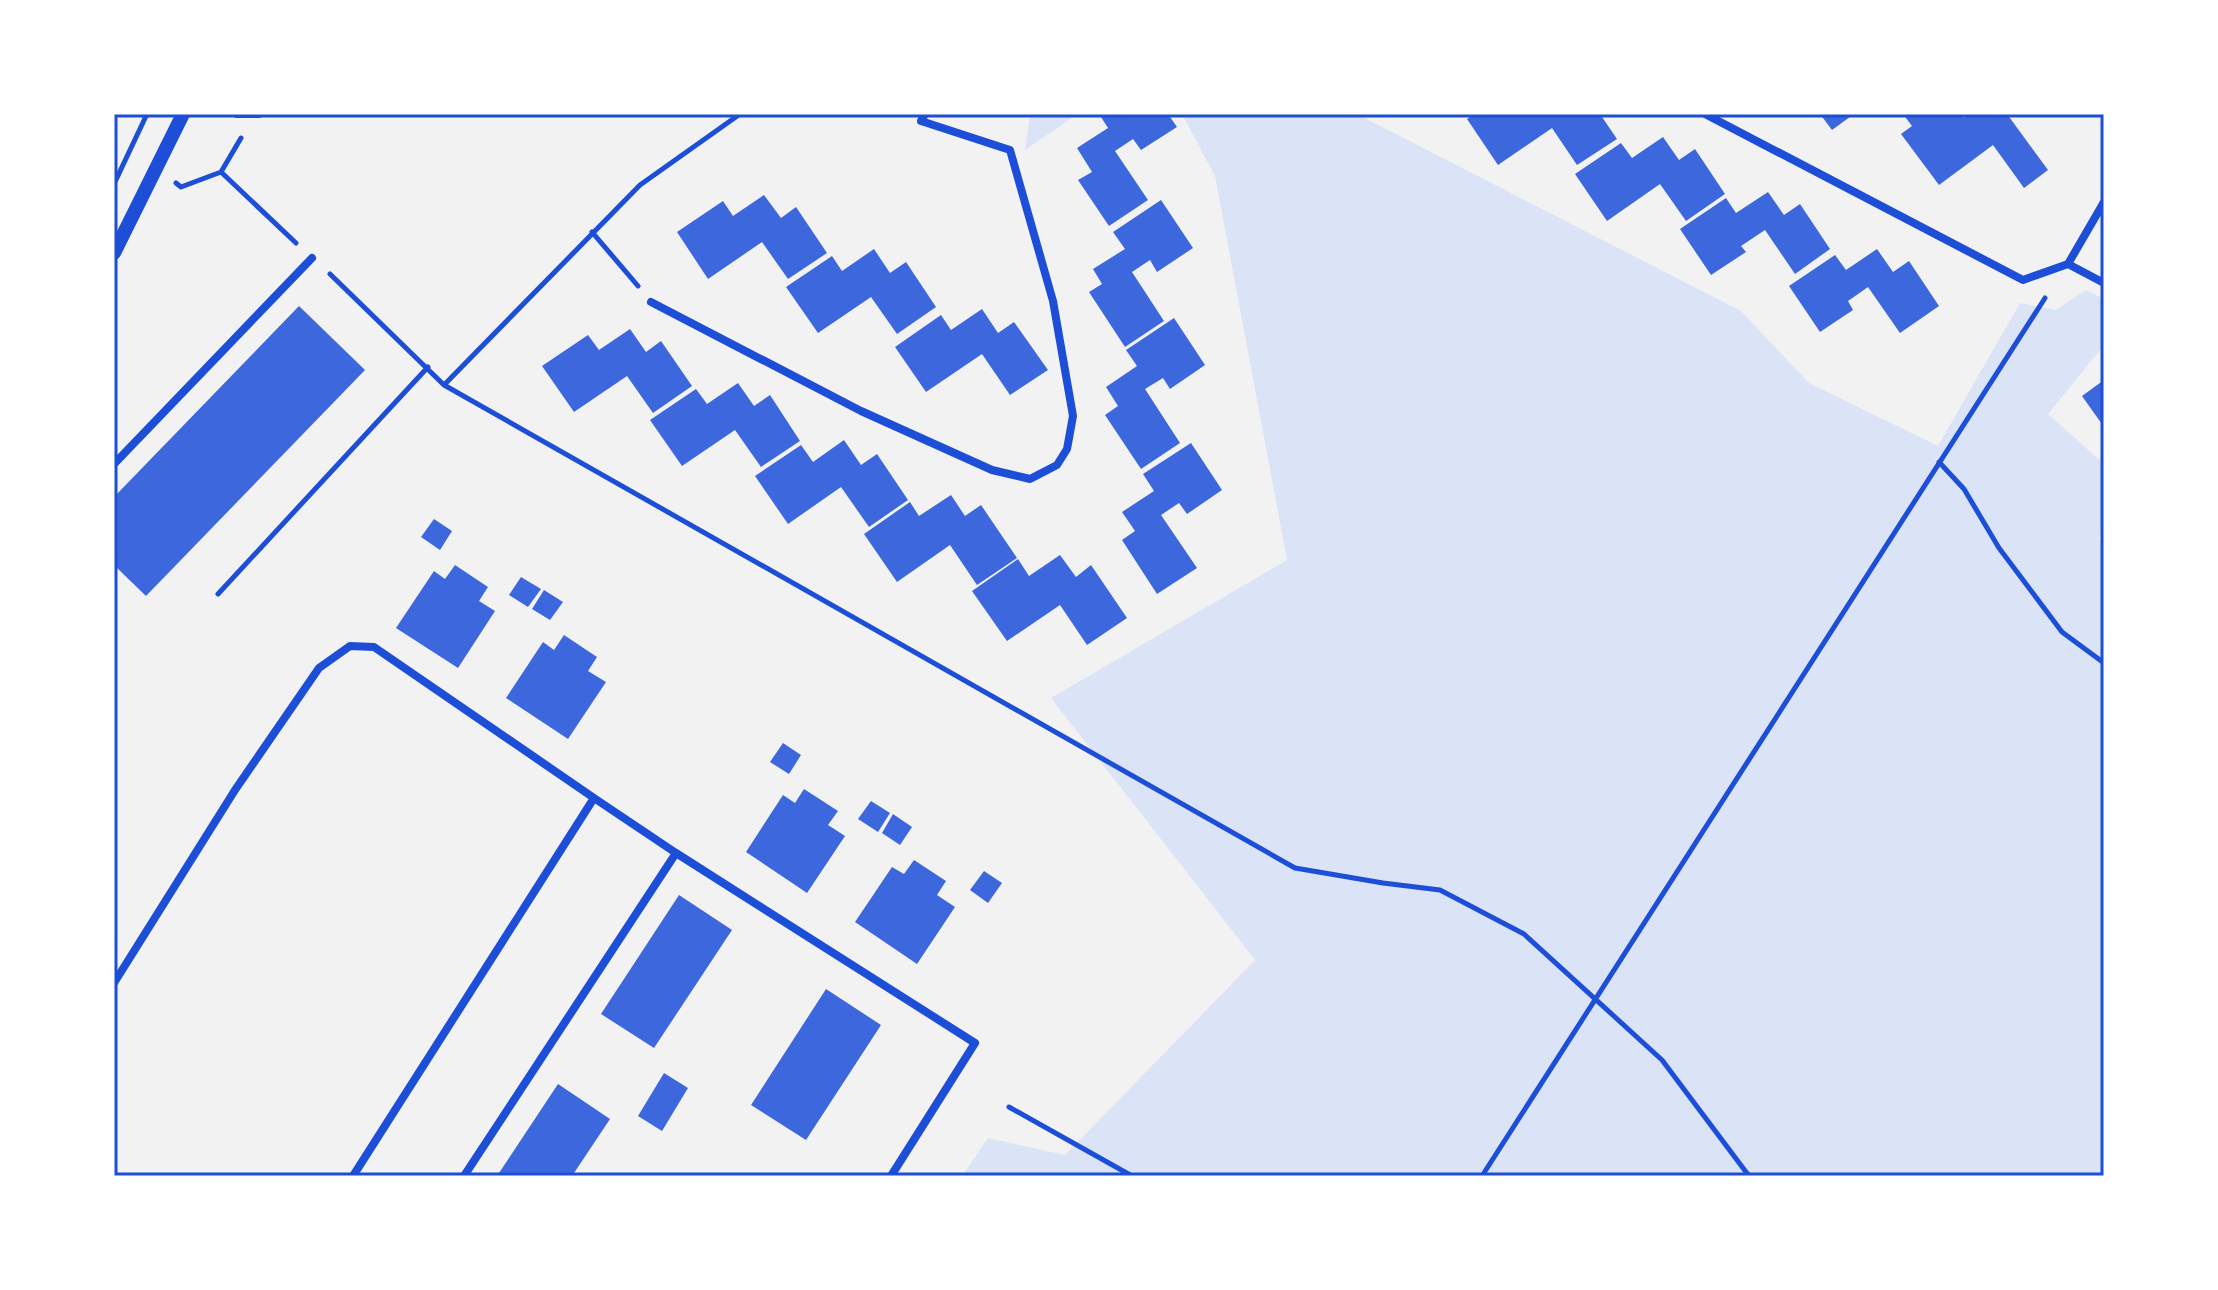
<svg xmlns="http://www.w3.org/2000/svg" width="2218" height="1290" font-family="'Source Sans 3',sans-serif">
	<rect width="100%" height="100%" fill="#f2f2f2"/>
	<!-- green -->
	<path fill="#dbe4f7" d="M1030 114H1078L1025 150Z
		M1182 114H1357L1741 311 1809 383 1938 446 2020 303 2056 310 2086 290 2104 299V345L2048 414 2104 464V530L2098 539 2104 542V1176H962L988 1138 1065 1155 1255 960 1051 698 1287 560 1215 176Z"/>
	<!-- building -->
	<path fill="#3d67dc" d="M1099 114H1168L1177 127 1141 150 1133 139 1115 151 1148 200 1109 226 1078 180 1092 172 1077 148 1108 128Z
		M1474 114H1600L1617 139 1577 165 1552 128 1498 165 1467 119Z
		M1820 114H1854L1832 130Z
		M1903 114H1961L1964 118 1969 114H2007L2048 170 2024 188 1993 145 1939 185 1901 134 1912 126Z
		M1663 137 1679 160 1695 149 1725 194 1686 221 1660 184 1607 221 1575 174 1621 143 1632 158Z
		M1768 192 1784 215 1800 204 1830 249 1795 274 1765 230 1741 246 1746 252 1711 275 1680 229 1726 198 1736 213Z
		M764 195 781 218 796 207 827 253 788 279 762 242 708 279 677 232 723 201 733 216Z
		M1161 200 1193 248 1157 272 1150 260 1132 272 1164 321 1125 347 1089 292 1102 284 1093 269 1125 249 1113 232Z
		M874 249 890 273 906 262 936 307 897 334 871 297 818 333 786 287 832 256 842 271Z
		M1877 249 1893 272 1909 261 1939 306 1900 333 1868 287 1848 301 1853 310 1820 332 1789 286 1835 255 1846 270Z
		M299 306 365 370 146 596 114 565V497Z
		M982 309 998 333 1014 322 1048 370 1010 395 982 354 926 392 895 347 941 315 951 330Z
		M1174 318 1205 365 1170 389 1163 378 1145 389 1180 443 1141 469 1105 415 1118 406 1106 387 1137 366 1126 350Z
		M630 329 646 352 661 341 692 386 653 413 627 376 574 412 542 366 588 335 599 350Z
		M2104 380V427L2082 396Z
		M738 383 754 406 770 395 800 441 761 467 735 430 682 466 650 420 696 389 707 404Z
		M844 440 861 465 877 454 908 500 869 527 841 487 788 524 755 476 801 445 813 462Z
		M1191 443 1222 490 1187 514 1179 503 1161 515 1197 568 1157 594 1122 540 1135 531 1122 512 1154 491 1143 474Z
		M951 495 965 516 981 505 1017 558 977 585 950 545 897 582 864 534 910 502 919 516Z
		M434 519 452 531 440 550 421 537Z
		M1060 555 1076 577 1091 565 1127 618 1087 645 1060 605 1007 641 972 591 1018 559 1029 576Z
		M455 565 488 587 479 601 495 611 458 668 396 628 434 571 445 579Z
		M521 577 541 589 528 607 509 595Z
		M544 590 563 602 550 620 532 609Z
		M564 635 597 657 588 671 606 682 568 739 506 698 543 642 554 650Z
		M783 743 801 755 789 774 770 762Z
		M804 789 838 811 828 825 845 836 807 893 746 852 783 795 795 803Z
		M871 801 890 813 878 832 858 819Z
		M893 814 912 827 900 845 882 833Z
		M914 860 946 881 937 895 955 907 917 964 855 922 892 867 904 874Z
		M984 871 1002 883 988 903 970 890Z
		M679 895 732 930 654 1048 601 1014Z
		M826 989 881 1025 806 1140 751 1105Z
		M664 1073 688 1088 662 1131 638 1116Z
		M558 1084 610 1119 572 1176H497Z"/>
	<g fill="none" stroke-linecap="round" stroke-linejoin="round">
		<!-- path -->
		<path stroke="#1d4ed8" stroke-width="5" d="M241 138 221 172 296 243
			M176 183 181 187 221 172
			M114 184 147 114
			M592 232 638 286
			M330 274 444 385 1295 868 1383 883 1440 890 1524 934 1662 1060 1749 1176
			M444 385 640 185 740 114
			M1939 462 1964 489 1999 548 2062 632 2104 663
			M218 594 428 367
			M1009 1107 1132 1176
			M1482 1176 2045 298"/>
		<!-- minor -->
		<path stroke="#1d4ed8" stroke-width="8" d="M237 114H259
			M1705 114 2023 280 2068 264 2104 283
			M2068 264 2104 202
			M651 302 861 411 992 470 1030 479 1057 465 1067 449 1073 416 1053 301 1010 150 921 121 925 114
			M114 464 312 258
			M594 798 676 853
			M114 983 235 790 319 668 350 646 374 647 594 798 353 1176
			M464 1176 676 853 975 1043 891 1176"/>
		<!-- tertiary -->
		<path stroke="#1d4ed8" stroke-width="14" d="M114 253 183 114"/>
	</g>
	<!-- border -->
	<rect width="2218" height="1290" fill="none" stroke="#ffffff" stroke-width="232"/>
	<rect x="116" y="116" width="1986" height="1058" fill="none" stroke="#1d4ed8" stroke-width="3"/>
</svg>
